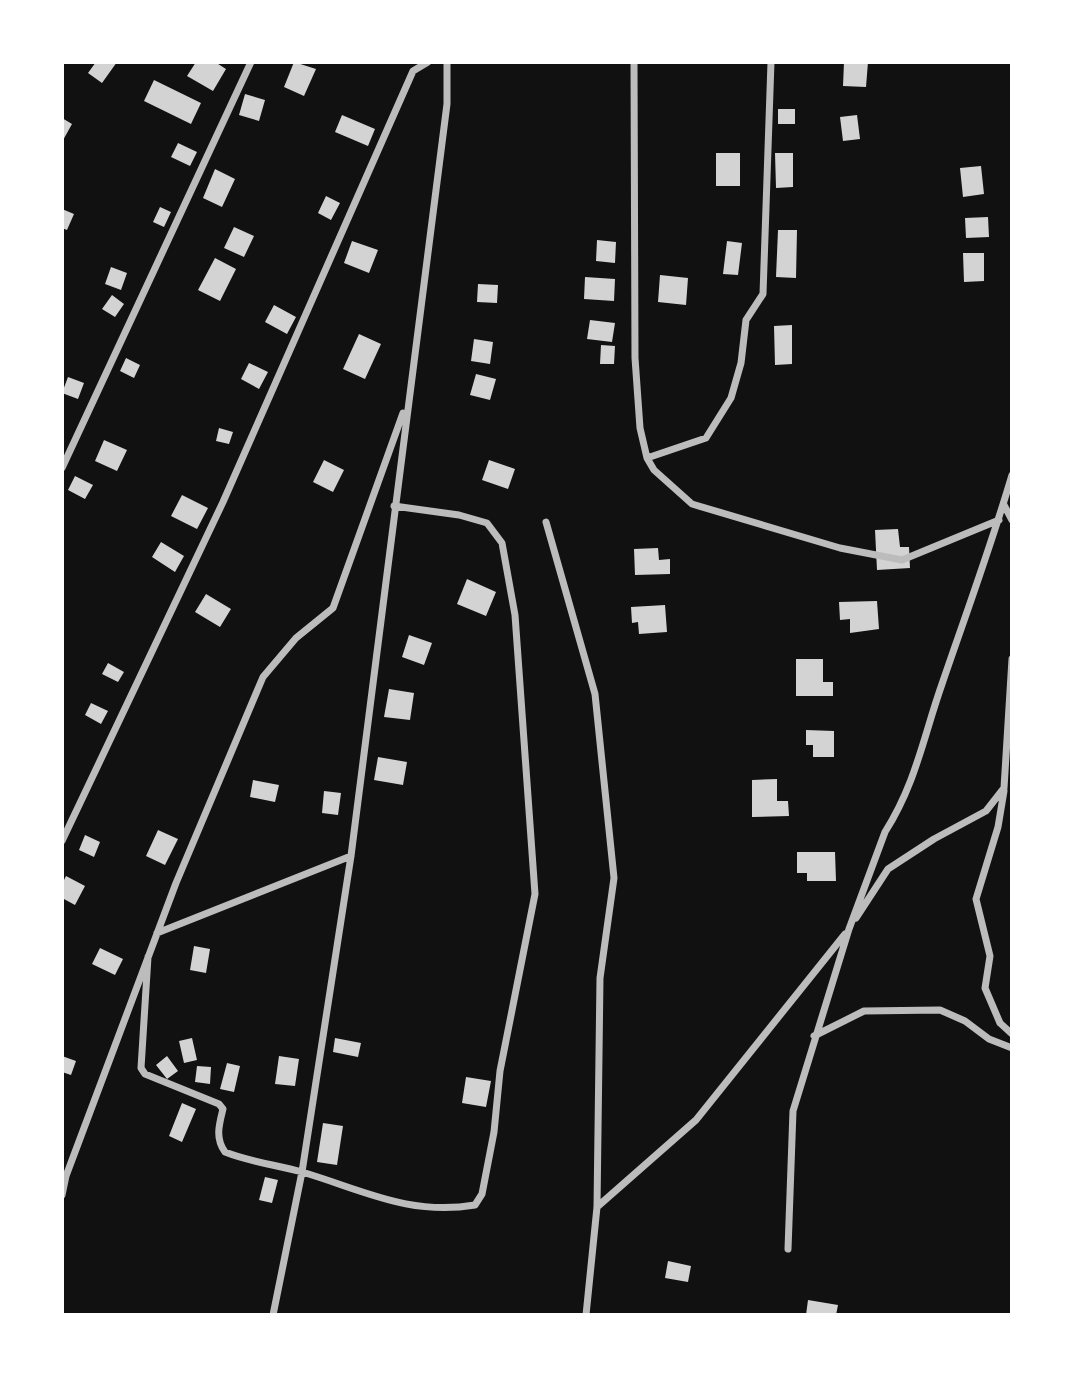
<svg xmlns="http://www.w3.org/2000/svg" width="1074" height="1377" font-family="Rubik,sans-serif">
	<rect width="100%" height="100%" fill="#111"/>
	<!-- building -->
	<path fill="#d3d3d3" d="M96 62H117L102 83 88 73Z
		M196 62H215L226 69 213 91 187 76Z
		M294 62 316 69 304 96 284 87Z
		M844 62H868L866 87 843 86Z
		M154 80 201 103 191 124 144 101Z
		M245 94 265 100 259 121 239 115Z
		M778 109H795V124H778Z
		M342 115 375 129 368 146 335 132Z
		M857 115 860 139 843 141 840 117Z
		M62 118 72 124 62 142Z
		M178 143 197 152 190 166 171 157Z
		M716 153H740V186H716Z
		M775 153H793V187L776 188Z
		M981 166 984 194 963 197 960 168Z
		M215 169 235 179 222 207 203 198Z
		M326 196 340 203 331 220 318 213Z
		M160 207 171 212 164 227 153 222Z
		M62 209 74 214 67 230 62 228Z
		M988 217 989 237 966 238 965 218Z
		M234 227 254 236 244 257 224 248Z
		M778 230H797L796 278 776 277Z
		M597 240 616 242 615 263 596 261Z
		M352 241 378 250 369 273 344 263Z
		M727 241 742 243 738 275 723 274Z
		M963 253H984V281L964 282Z
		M215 258 236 269 220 301 198 290Z
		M111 267 127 273 121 290 105 284Z
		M660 275 688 278 686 305 658 302Z
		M585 277 615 279 614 301 584 299Z
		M478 284 498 285 497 303 477 302Z
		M112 295 124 304 115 317 102 309Z
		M274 305 296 317 287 334 265 322Z
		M590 320 615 323 612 342 587 339Z
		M792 325V364L775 365 774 326Z
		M359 334 381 344 365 379 343 369Z
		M474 339 493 342 490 364 471 361Z
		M601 345 615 346 614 364H600Z
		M126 358 140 365 134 378 120 371Z
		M249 363 268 372 259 389 241 379Z
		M476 374 496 379 490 400 470 395Z
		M68 377 84 383 78 399 62 393Z
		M219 428 233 432 229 444 216 441Z
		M104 440 127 450 117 471 95 461Z
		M324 460 344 470 333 492 313 482Z
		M489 460 515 469 508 489 482 480Z
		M75 476 93 485 85 499 68 490Z
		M182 495 208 508 197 529 171 516Z
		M898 529 900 547H909L910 568 877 570 875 530Z
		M161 542 184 556 175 572 152 557Z
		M658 548 659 560 670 559V574L635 575 634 549Z
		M467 579 496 592 486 616 457 604Z
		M206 594 231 609 220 627 195 612Z
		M877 601 879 629 850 633V619L840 620 839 602Z
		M665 605 667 632 639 634 638 622 632 623 631 607Z
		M409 635 432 643 424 665 402 657Z
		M796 659H823V682H833V696H796Z
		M108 663 124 672 118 682 102 674Z
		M389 689 414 693 410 720 384 717Z
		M91 703 108 711 101 724 85 715Z
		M806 730 834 731V757H813V745H806Z
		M378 757 407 762 403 785 374 780Z
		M777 779V801H788L789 816 752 817V780Z
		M253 780 279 785 275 802 250 797Z
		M324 791 341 793 338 815 322 813Z
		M158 830 178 839 165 865 146 856Z
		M85 835 100 842 94 857 79 850Z
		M797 852H835L836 881H807V873H797Z
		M66 876 85 886 75 905 62 898V884Z
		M194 946 210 949 206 973 190 970Z
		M100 948 123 959 115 975 92 964Z
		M192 1038 197 1060 184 1063 179 1041Z
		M335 1038 361 1043 358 1057 333 1052Z
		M62 1056 76 1061 71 1075 62 1072Z
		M167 1056 178 1071 167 1079 156 1065Z
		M279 1056 299 1059 295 1086 275 1084Z
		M227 1063 240 1066 234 1092 220 1089Z
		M197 1066 211 1067 210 1084 195 1082Z
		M466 1077 491 1081 486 1107 462 1103Z
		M182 1103 196 1109 182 1142 169 1136Z
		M323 1123 343 1126 337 1165 317 1162Z
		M265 1177 278 1180 272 1203 259 1200Z
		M668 1261 691 1266 688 1282 665 1278Z
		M808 1300 838 1305 836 1315H806Z"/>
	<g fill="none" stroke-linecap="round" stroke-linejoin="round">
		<!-- minor -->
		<path stroke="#bcbcbc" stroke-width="7" d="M634 62 635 358 640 428 647 458 654 470 692 504 840 548 902 560 999 520
			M647 458 706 438 731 398 741 363 746 320 763 294 771 62
			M62 468 251 62
			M1004 505 1012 520
			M546 522 595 694 614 878 600 978 597 1207 586 1315
			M1004 791 998 827 976 899 990 956 985 988 1000 1023 1012 1034
			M62 841 223 502 413 71 428 62
			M856 918 888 869 934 839 986 811 1004 788 1012 659
			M157 933 351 856
			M148 957 141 1068 145 1074 219 1104 223 1109C219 1125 215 1138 225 1152 250 1162 277 1165 302 1172 363 1190 409 1216 475 1205L482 1194 494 1132 500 1071 535 894 515 615 502 543 487 523 459 515 394 506
			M814 1036 864 1011 940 1010 965 1021 989 1039 1012 1048
			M62 1195 66 1176 176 883 263 677 296 638 333 608 403 413
			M597 1207 696 1120 845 934
			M788 1249 793 1111 849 929 885 832C916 783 923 738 942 684 966 614 991 546 1012 475
			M273 1315 302 1172 351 856 447 104V62"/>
	</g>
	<!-- border -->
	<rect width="1074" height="1377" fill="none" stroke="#ffffff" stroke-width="128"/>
</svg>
